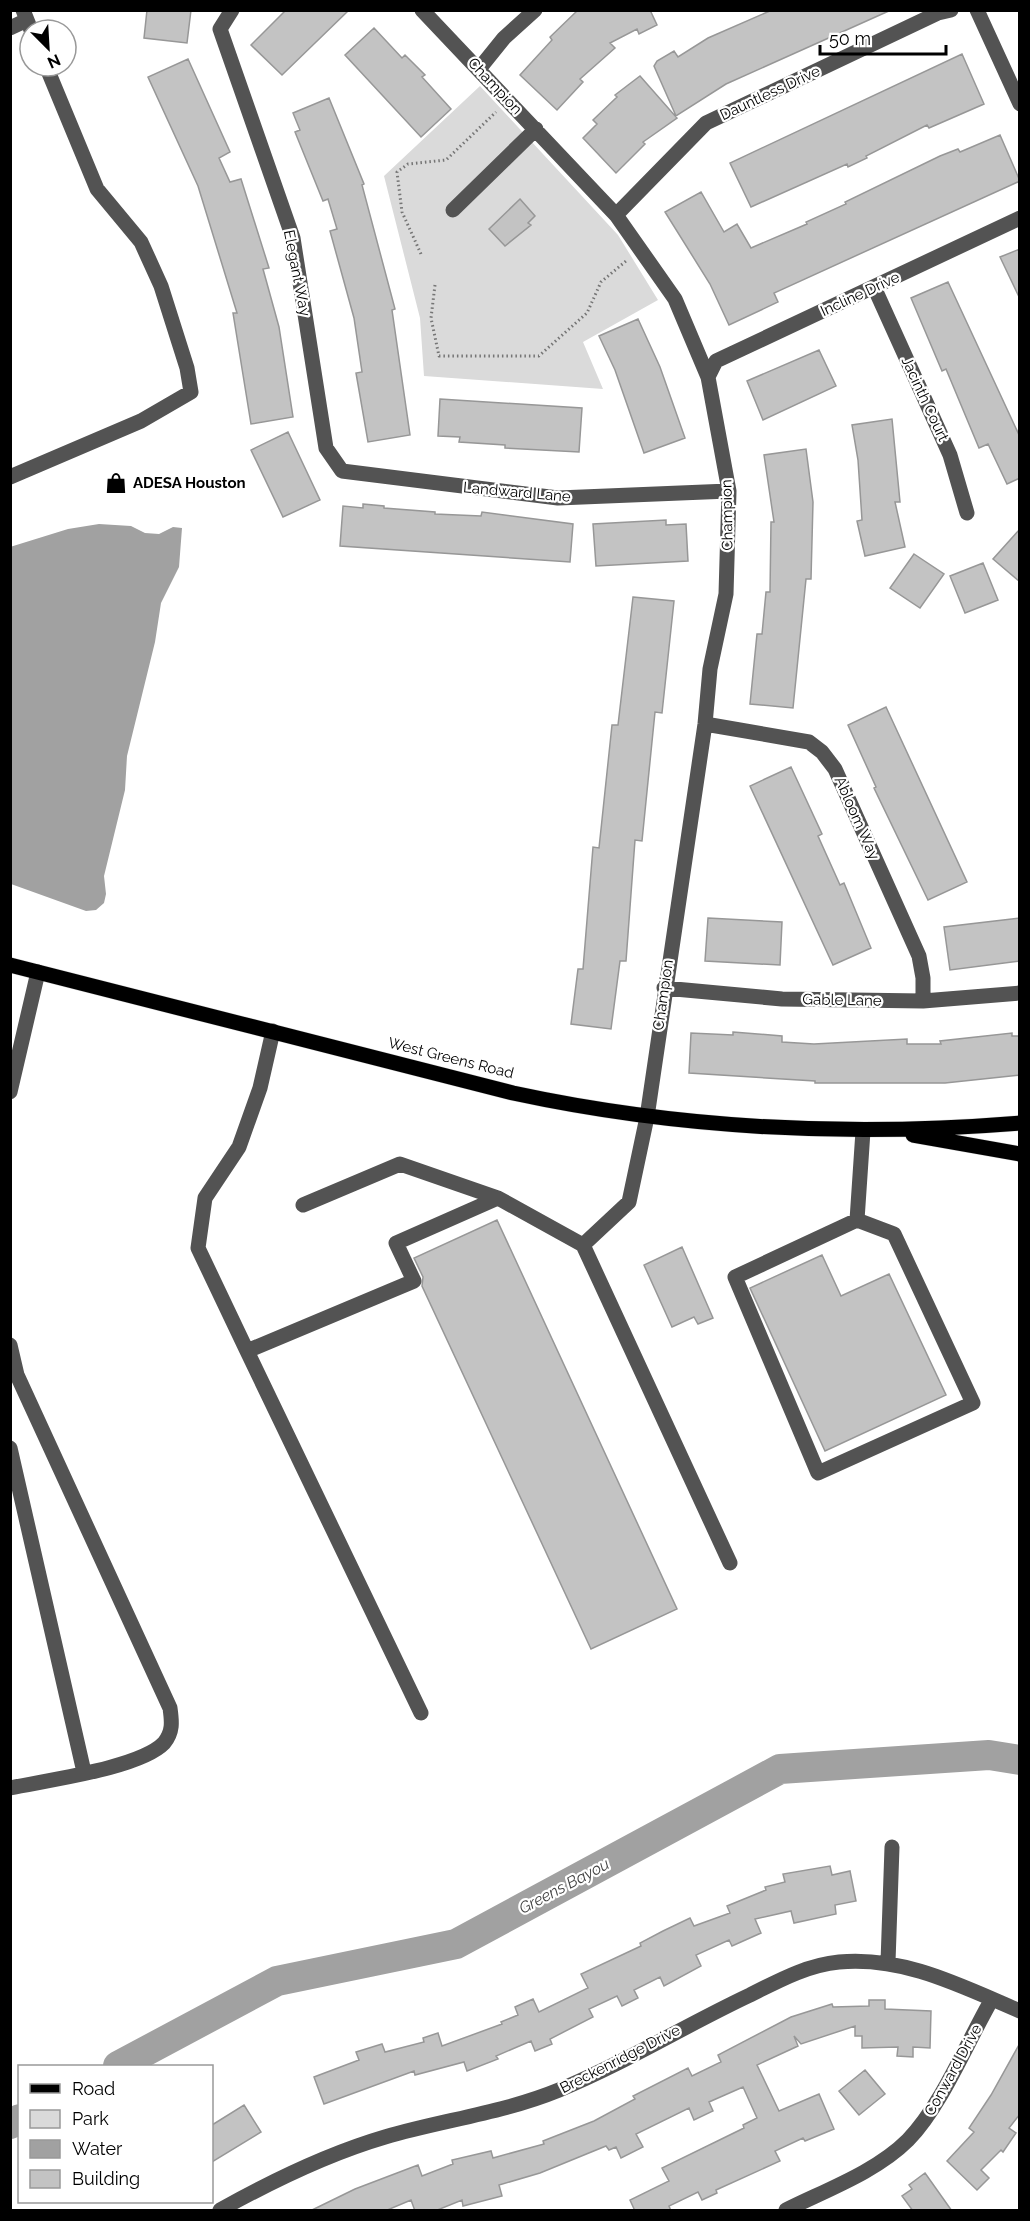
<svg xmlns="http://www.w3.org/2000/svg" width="1030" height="2221" font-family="Raleway,sans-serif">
	<rect width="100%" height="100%" fill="#fff"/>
	<!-- green -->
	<path fill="#dadada" d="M480 86 618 235 658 300 583 342 603 389 424 376 420 318 384 176Z"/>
	<!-- water -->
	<path fill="#a1a1a1" d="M99 524 131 526 145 533 159 534 173 527 182 528 179 567 161 603 155 642 127 756 125 790 104 876 106 894 104 903 96 910 86 911 11 884 10 547 68 529Z"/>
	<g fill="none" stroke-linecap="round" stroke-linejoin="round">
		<!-- river -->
		<path stroke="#a1a1a1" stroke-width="30" d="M118 2066 277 1981 456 1944 780 1769 989 1755 1020 1760
			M10 2124 20 2119"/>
	</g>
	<!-- building -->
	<path fill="#c3c3c3" stroke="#979797" stroke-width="1.5" d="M147 10H191L187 43 144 38Z
		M286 10H349L282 75 251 45Z
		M578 10H650L657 25 639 34 637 29 610 43 615 48 580 79 583 82 557 110 520 75 552 40 550 37Z
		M772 10H891L726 84 676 116 654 66 657 61 674 51 678 57 708 38Z
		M374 28 402 58 405 55 425 75 422 77 451 109 421 137 345 55Z
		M962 54 984 104 929 128 927 125 866 156 867 158 848 167 847 164 751 207 730 163Z
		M188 59 230 152 219 158 230 182 241 179 269 268 263 269 279 327 293 417 251 424 233 313H237L198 186 148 77Z
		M640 76 677 118 643 142 645 144 616 173 583 138 597 124 593 120 617 97 615 95Z
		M329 98 364 184 362 185 395 309 392 310 410 435 368 442 356 373 362 372 354 318 330 231 337 229 328 199 323 201 295 132 300 130 293 113Z
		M1000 135 1020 181 774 293 778 302 729 325 710 284 665 212 701 192 724 232 737 224 751 248 807 224 806 222 846 204 845 202 940 156 958 149 960 152Z
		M520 199 535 216 528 223 531 225 505 246 489 229Z
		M1020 249V299L1000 257Z
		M948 282 1020 437V478L1007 484 988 444 979 448 946 369 942 371 911 298Z
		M638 319 660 367 685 438 644 453 615 370 599 336Z
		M819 350 836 386 763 420 747 381Z
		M440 399 582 408 579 452 505 448V445L459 442 460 437 438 436Z
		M892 419 900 502H895L905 547 865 556 857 521 862 520 858 460 852 425Z
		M288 432 320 500 283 517 251 450Z
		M806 449 813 502 811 579H806L793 708 750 704 757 634H762L766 592H770L771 522H774L764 455Z
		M363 504 384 506V508L435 512V514L481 516 482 512 573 524 570 562 340 546 343 506 363 508Z
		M666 520V525L686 524 688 561 596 566 593 524Z
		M1020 529V582L993 559Z
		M914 554 944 574 920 608 890 588Z
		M983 563 998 600 965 613 950 576Z
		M633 597 674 601 662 713 655 712 642 841 635 840 626 961H620L611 1029 571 1024 578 969H583L593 847 599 848 612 725H618Z
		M886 707 967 882 928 900 874 788 876 787 848 725Z
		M791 767 822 834 818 836 840 885 844 883 871 948 833 965 750 786Z
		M708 918 782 922 780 965 705 961Z
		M1020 918V961L950 970 944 927Z
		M733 1032 782 1036V1042L814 1044 907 1039V1044H941L940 1041 1012 1033V1036H1020V1075L945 1083H815V1081L689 1073 691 1033 733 1035Z
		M497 1220 677 1609 591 1649 422 1286 423 1277 414 1258Z
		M682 1247 713 1318 698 1324 694 1317 672 1327 644 1265Z
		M822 1255 841 1296 889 1274 946 1395 825 1451 750 1288Z
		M830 1866 832 1875 850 1871 856 1901 835 1905 836 1914 794 1923 791 1911 755 1919 761 1933 732 1946 729 1940 696 1955 701 1966 664 1986 660 1977 634 1990 638 1998 622 2006 617 1996 589 2009 593 2017 550 2039 552 2044 535 2051 531 2041 496 2056 498 2059 467 2071 464 2062 415 2075 414 2071 324 2104 314 2077 359 2060 356 2052 382 2044 385 2052 424 2042 423 2038 438 2033 442 2046 502 2024 501 2022 518 2015 515 2007 533 1999 539 2012 588 1988 581 1974 641 1946 640 1943 663 1931 690 1918 694 1926 730 1913 727 1906 766 1890 765 1887 785 1882 783 1874Z
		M869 2000H885V2009L931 2011 930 2048 913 2047V2057L897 2056 898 2047 862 2048V2036H855V2026L801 2044 794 2036 798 2046 757 2065 779 2111 819 2094 834 2129 805 2141 803 2138 775 2151 780 2161 716 2190 717 2193 702 2200 698 2192 669 2206 671 2211H635L630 2200 669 2181 662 2168 744 2128 743 2125 757 2118 743 2087 709 2102 713 2111 694 2120 689 2108 636 2134 643 2147 621 2158 616 2147 609 2150 606 2146 540 2173 499 2185 502 2196 463 2206 462 2200 435 2211H415L411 2200 385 2211H310L355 2189 418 2165 422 2176 453 2164 452 2160 491 2151 493 2158 544 2144 543 2141 594 2121 635 2099 633 2096 688 2068 692 2076 721 2062 718 2055 791 2017 832 2004 833 2007 869 2006Z
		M1020 2043V2114L1009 2128 1016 2133 1003 2152 1001 2150 981 2170 989 2178 977 2190 947 2161 974 2132 969 2128 991 2095Z
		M865 2070 885 2094 859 2115 839 2091Z
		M244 2105 261 2132 212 2162V2125Z
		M925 2173 952 2211H913L902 2196 912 2189 909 2185Z"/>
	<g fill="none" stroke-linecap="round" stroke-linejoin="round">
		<defs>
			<path id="major" d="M10 965 513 1093C680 1129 849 1137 1020 1123
				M913 1135 1020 1154"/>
		</defs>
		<!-- major casing -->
		<use href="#major" stroke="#dbdbdb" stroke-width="16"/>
		<!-- path -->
		<path stroke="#757575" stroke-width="3" stroke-dasharray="1.5 3" stroke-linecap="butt" d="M421 254 402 212 397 172 408 164 446 160 496 112
			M435 285 431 318 439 356H539L587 313 601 282 626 261"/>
		<!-- minor -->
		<path stroke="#535353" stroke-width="15" d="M23 10 31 30
			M232 10 220 29 293 238 326 448 342 471 558 498 729 491
			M422 10 616 215 675 299 708 377 729 491 726 594 710 669 705 724 647 1117 629 1202 583 1245
			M977 10 1020 104
			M10 28 27 20
			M479 69 504 38 535 10
			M453 210 536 129
			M616 215 706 123 938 13 951 10
			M874 287 950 455 967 513
			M708 377 716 361 1020 218
			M10 477 141 421 191 392 187 368 161 286 141 242 97 189 46 66
			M705 724 809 742 822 752 835 769 919 956 923 978V1001
			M664 988 782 999 923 1001 1020 993
			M273 1031 260 1088 239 1147 205 1198 198 1248 247 1351 414 1281 396 1243 498 1198
			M10 1092 38 972
			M303 1205 400 1164 498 1198 583 1245 730 1563
			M857 1220 894 1234 973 1403 818 1473 735 1277 857 1220 863 1131
			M10 1345 17 1375 170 1708C172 1722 173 1732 164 1743 140 1768 47 1780 10 1788
			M247 1351 421 1713
			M10 1448 84 1772
			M888 1962 892 1847
			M220 2210C272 2181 327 2154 385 2137 443 2120 503 2113 559 2090 625 2063 686 2025 750 1995 778 1981 807 1965 839 1962 904 1956 961 1986 1020 2011
			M786 2210C826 2190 876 2172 908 2140 942 2105 967 2042 992 1999"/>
		<!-- major -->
		<use href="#major" stroke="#000" stroke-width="15"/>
	</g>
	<!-- icons -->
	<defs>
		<symbol id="shop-bare" viewBox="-9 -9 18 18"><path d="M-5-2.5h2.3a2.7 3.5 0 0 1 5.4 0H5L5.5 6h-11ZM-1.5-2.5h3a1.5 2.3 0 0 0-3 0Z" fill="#000" stroke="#fff" stroke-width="2.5" paint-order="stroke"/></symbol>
	</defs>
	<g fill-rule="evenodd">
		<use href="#shop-bare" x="101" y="468" width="30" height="30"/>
	</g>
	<g text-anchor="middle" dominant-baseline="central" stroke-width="4.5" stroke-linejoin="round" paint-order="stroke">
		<!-- street labels -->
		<g font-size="15" fill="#000" stroke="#fff">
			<text transform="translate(495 86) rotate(47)">Champion</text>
			<text transform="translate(770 93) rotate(-25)">Dauntless Drive</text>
			<text transform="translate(297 273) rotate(79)">Elegant Way</text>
			<text transform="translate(860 294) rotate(-25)">Incline Drive</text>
			<text transform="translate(925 399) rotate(65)">Jacinth Court</text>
			<text transform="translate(517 492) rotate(5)">Landward Lane</text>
			<text transform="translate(727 515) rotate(-91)">Champion</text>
			<text transform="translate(857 818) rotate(66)">Abloom Way</text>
			<text transform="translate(663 995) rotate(-82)">Champion</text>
			<text transform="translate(842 1000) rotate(1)">Gable Lane</text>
			<text transform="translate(451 1058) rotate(14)">West Greens Road</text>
			<text transform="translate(620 2059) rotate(-27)">Breckenridge Drive</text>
			<text transform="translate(953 2070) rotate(-61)">Conward Drive</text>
		</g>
		<!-- poi labels -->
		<g font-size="15" font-weight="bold" fill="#000" stroke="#fff" text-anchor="start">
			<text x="133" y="483">ADESA Houston</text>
		</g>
		<!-- water labels -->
		<g font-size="16" font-style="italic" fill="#424242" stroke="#fff">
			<text transform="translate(564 1886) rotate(-28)">Greens Bayou</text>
		</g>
	</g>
	<!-- border -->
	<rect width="1030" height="2221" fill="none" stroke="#000000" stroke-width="24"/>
	<!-- legend -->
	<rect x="18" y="2065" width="195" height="138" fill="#ffffff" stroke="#999999" stroke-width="1.5"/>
	<rect x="30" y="2084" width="30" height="9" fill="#000000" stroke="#999999" stroke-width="1.5"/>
	<text x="72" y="2095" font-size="18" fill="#000000">Road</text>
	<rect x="30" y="2110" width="30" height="18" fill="#dadada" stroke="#999999" stroke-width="1.5"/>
	<text x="72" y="2125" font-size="18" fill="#000000">Park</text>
	<rect x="30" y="2140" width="30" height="18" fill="#a1a1a1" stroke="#999999" stroke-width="1.5"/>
	<text x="72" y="2155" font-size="18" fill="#000000">Water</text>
	<rect x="30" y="2170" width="30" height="18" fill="#c3c3c3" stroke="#999999" stroke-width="1.5"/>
	<text x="72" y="2185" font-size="18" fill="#000000">Building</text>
	<!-- north arrow -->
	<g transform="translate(48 48) rotate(156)"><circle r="28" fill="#ffffff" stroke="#999999" stroke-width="1.5"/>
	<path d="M0-4.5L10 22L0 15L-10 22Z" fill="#000000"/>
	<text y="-9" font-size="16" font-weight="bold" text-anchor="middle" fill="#000000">N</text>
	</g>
	<!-- scale -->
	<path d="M820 45v9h126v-9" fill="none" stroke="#000000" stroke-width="3"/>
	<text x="829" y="45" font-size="18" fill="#000000" stroke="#ffffff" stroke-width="4.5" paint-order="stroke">50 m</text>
</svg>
